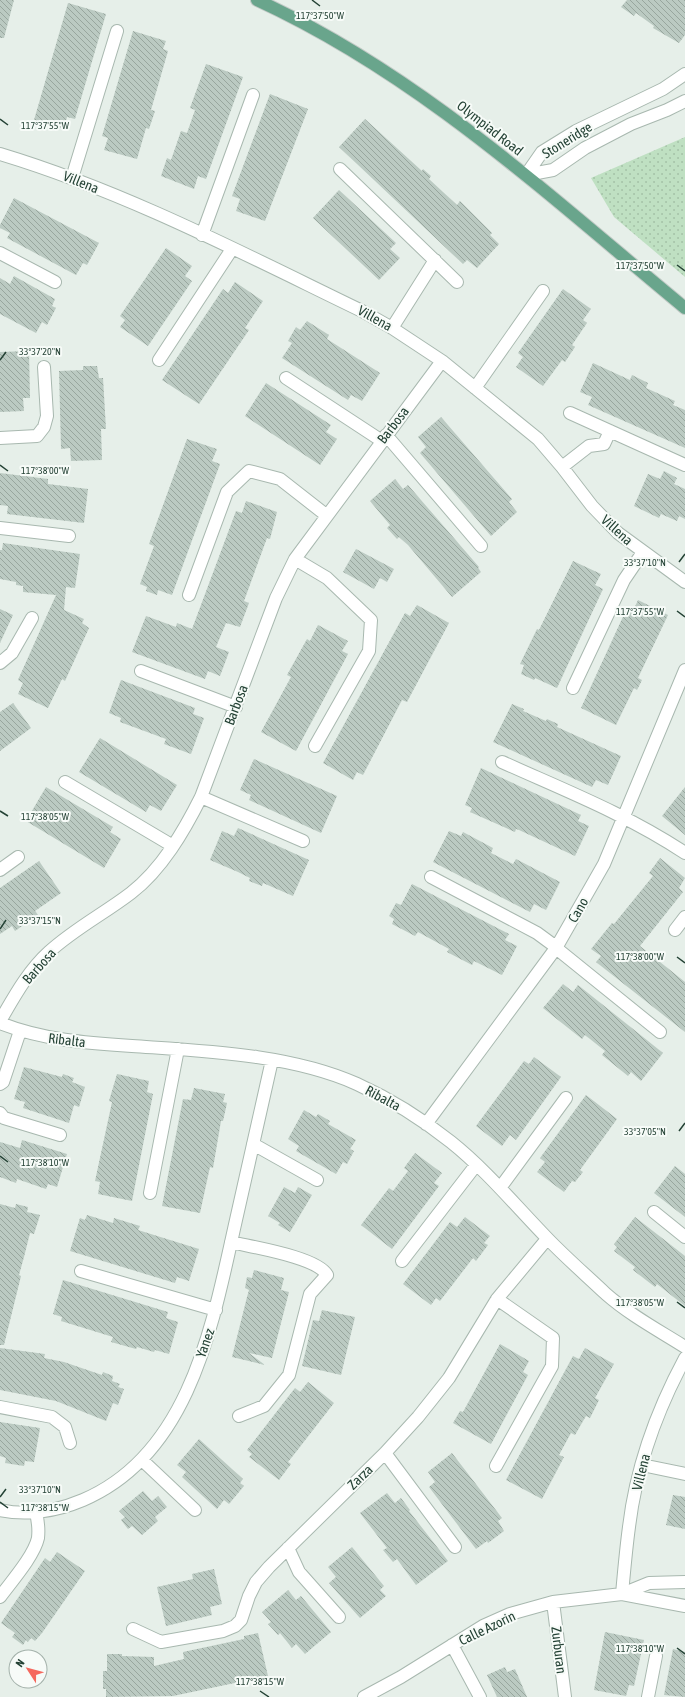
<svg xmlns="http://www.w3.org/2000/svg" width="685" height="1697" font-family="'Asap Condensed',sans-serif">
	<defs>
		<pattern id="park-dots" width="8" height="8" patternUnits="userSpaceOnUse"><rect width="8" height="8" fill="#bfe0c2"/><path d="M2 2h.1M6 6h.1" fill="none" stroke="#a4c1a7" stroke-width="1.8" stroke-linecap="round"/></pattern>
		<pattern id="building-back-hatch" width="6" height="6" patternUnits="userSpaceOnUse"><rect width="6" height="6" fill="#bbcac2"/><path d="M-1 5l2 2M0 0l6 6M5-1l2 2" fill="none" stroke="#98a69e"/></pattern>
	</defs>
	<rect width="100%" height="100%" fill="#e6efe9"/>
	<!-- park -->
	<path fill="url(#park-dots)" d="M685 137V277L614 217 591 178Z"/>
	<!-- building -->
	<path fill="url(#building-back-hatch)" d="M0 0H14L4 38H0Z
		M627 0H685V35L679 43 653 28 654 26 636 13 634 16 621 7Z
		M68 3 106 14 75 119 67 117 64 129 34 120Z
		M133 31 166 41 163 49 168 51 151 110 155 111 149 129 146 128 137 159 104 150 108 138 102 136Z
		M206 64 243 77 206 179 198 176 194 189 161 176 167 158 171 160 181 131 187 133 195 110 190 108Z
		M270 94 308 109 265 221 236 211 240 199 232 196Z
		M365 119 422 171 423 169 431 176 429 179 457 205 460 201 492 233 490 235 499 244 477 268 467 260 463 264 339 147Z
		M339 190 396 243 390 249 400 258 379 280 313 218Z
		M14 198 99 243 87 265 83 263 76 275 7 238 10 233 0 228V225Z
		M166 248 192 266 185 276 192 281 148 346 120 327 125 320 120 316Z
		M14 276 55 299 52 306 56 308 47 325 42 322 36 333 0 314V278L10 284Z
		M235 282 263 301 245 328 249 330 199 404 162 380 223 289 228 293Z
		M563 289 591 309 583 320 587 323 572 345 575 347 565 362 562 360 543 386 516 367 523 357 518 353Z
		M307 321 329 335 327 339 380 373 362 401 351 395 348 400 282 358 292 343 288 341 296 327 300 330Z
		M29 351 30 398H23L24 411 0 412V352Z
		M593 363 630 380 632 375 648 383 646 388 675 401 673 405 685 410V448L588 405 592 397 580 392Z
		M83 366H97L99 378H103L106 429H101L102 460 71 461 70 448 61 449 59 371 83 370Z
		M266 383 331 425 326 432 337 439 320 465 245 416Z
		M441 417 512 499 509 502 517 512 491 536 420 453 426 447 418 437Z
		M187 439 217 449 212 461 220 464 172 595 158 590 157 595 146 591 147 587 140 584 154 546 149 544Z
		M664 471 677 478 674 484 685 489V519L679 516 677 521 661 514 659 518 634 506 648 474 660 479Z
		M0 473 48 479V484L88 489 84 523 7 514 8 506 0 505Z
		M395 479 403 489 408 485 479 567 478 568 481 572 452 597 408 545 399 537 397 539 387 528 390 525 370 501Z
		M246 501 277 512 270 539 267 538 244 601 249 603 240 627 226 623 216 647 229 652 220 676 208 671 205 679 132 652 146 616 176 627 177 623 192 629 236 511 242 513Z
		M3 543 80 554 75 588 66 587 64 610 84 619 82 623 89 628 65 681 62 679 48 708 18 694 23 683 18 680 56 595 23 592V586L16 585V582L0 579V550H2Z
		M356 549 394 569 387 582 380 578 374 589 343 572Z
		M573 561 601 574 595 585 603 589 557 688 535 678 534 680 521 674 524 665 520 664 537 629 539 630Z
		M638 600 668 615 638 678 642 680 637 690 634 688 616 725 581 708 627 608 633 611Z
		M417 605 449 623 407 702 402 700 363 775 357 772 353 780 323 763 405 613 410 616Z
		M0 609 13 615 0 643Z
		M318 625 348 641 342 651 348 654 296 751 261 732 291 677 287 675 307 639 310 641Z
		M121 680 195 708 193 714 204 718 191 754 164 744 166 739 120 722 121 718 109 713Z
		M13 703 31 728 0 751V712Z
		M512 704 524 709 523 711 546 721 547 719 558 724 557 727 621 756 608 785 596 780 592 787 493 742Z
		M100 738 177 785 161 811 150 805 146 812 79 772Z
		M254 759 337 796 321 833 249 800 251 795 240 790Z
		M481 768 581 815 578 821 589 826 575 856 519 830 516 829 515 832 470 812 472 808 465 805Z
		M46 787 113 827 110 832 121 839 104 868 26 821Z
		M685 787V835L662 816Z
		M238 828 309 860 293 896 263 883 262 886 249 881 250 878 238 872 210 860 222 831 234 836Z
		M449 831 461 836 463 832 493 848 491 853 513 864 516 859 560 882 546 910 534 904 530 912 433 862Z
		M660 858 685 878 679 888 683 892 640 946 685 982V1032L596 962 601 956 591 949 612 923 614 924 653 876 649 873Z
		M39 861 61 893 35 911 38 915 15 931 12 926 0 934V888Z
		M412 884 509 934 505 940 517 946 502 975 474 961 472 965 447 952 449 949 418 932 415 936 392 924 394 919 389 916 396 903 401 905Z
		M563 984 573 992 578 985 663 1053 641 1081 631 1072 628 1076 602 1055 605 1051 585 1035 582 1039 543 1008Z
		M534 1057 561 1077 516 1140 510 1135 502 1146 476 1126 524 1061 529 1064Z
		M24 1067 62 1077 63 1074 74 1078 72 1082 85 1087 79 1107 74 1105 69 1123 23 1108 25 1102 14 1099Z
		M117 1074 149 1081 147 1092 153 1094 132 1201 98 1194 100 1182 95 1181 112 1102 109 1101Z
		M194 1088 225 1094 223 1102 227 1103 223 1121H221L213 1168 210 1167 200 1213 162 1206 183 1099 191 1100Z
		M586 1095 617 1119 580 1170 583 1172 575 1182 572 1181 564 1192 537 1172 545 1162 540 1158Z
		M304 1110 316 1117 318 1114 330 1121 328 1124 356 1140 350 1149 354 1151 347 1164 343 1162 336 1174 296 1151 299 1146 288 1139Z
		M22 1140 67 1154 57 1187 48 1184 46 1189 17 1179 16 1183 0 1177V1142L20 1148Z
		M415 1153 442 1173 434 1183 439 1186 392 1249 361 1225 389 1188 393 1191 408 1171 404 1168Z
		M675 1166 685 1174V1217L654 1193Z
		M284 1187 295 1193 298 1187 312 1195 290 1232 278 1225 280 1223 268 1216Z
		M0 1204 15 1208 16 1204 28 1207 27 1212 40 1215 34 1234 30 1233 24 1257 19 1275 21 1276 4 1345H0Z
		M87 1215 113 1223 114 1218 140 1226 138 1230 199 1249 189 1281 177 1277 175 1283 70 1251 80 1218 85 1220Z
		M465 1217 490 1236 484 1243 488 1245 476 1261 473 1258 440 1301 436 1298 431 1305 403 1284 450 1222 457 1227Z
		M635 1217 685 1256V1306L657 1284 655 1287 633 1270 635 1267 614 1251 617 1247 614 1244Z
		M254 1270 284 1278 281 1290 289 1292 272 1358 249 1353 265 1365 232 1357 247 1297 249 1290 245 1288 247 1277 252 1278Z
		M63 1280 168 1312 166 1318 178 1322 169 1354 155 1350 154 1352 137 1347 136 1349 111 1342 113 1337 61 1321 62 1317 53 1314Z
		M322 1310 355 1317 341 1375 302 1366 313 1320 319 1321Z
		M500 1344 529 1361 523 1372 528 1375 491 1444 453 1423 460 1411 463 1412Z
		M0 1348 45 1354 44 1358 64 1362 102 1375 103 1372 113 1376 112 1381 120 1384 118 1387 124 1389 118 1405 113 1403 106 1421 56 1401 0 1390Z
		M585 1348 614 1364 595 1398 599 1400 590 1418 586 1416 575 1435 571 1433 559 1455 564 1457 542 1499 506 1480 573 1356 579 1359Z
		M308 1382 334 1403 296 1452 288 1462 291 1464 279 1480 249 1457 252 1454 247 1450 295 1388 300 1392Z
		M0 1422 40 1428 34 1462 25 1461 24 1466 5 1463 6 1458 0 1456Z
		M199 1439 243 1479 240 1483 244 1486 229 1504 224 1500 217 1509 182 1477 186 1472 177 1465Z
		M452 1453 502 1518 498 1521 504 1531 488 1543 487 1541 476 1549 429 1487 435 1482 428 1472Z
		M143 1491 152 1501 158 1496 167 1507 155 1517 158 1521 142 1535 132 1526 128 1529 121 1520 125 1517 119 1511Z
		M387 1493 395 1503 401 1498 410 1510 409 1511 448 1561 416 1585 397 1559 393 1562 383 1550 387 1548 360 1513Z
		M673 1495 685 1497V1529L666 1525Z
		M352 1547 384 1586 380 1590 386 1596 360 1618 329 1583 336 1577 328 1567Z
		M57 1552 85 1571 42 1633 35 1641 31 1638 28 1642 26 1640 23 1645 12 1637 15 1633 1 1623 45 1558 50 1562Z
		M214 1569 222 1604 210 1607 212 1615 166 1626 157 1587 193 1579 192 1574Z
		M288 1590 296 1600 301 1596 331 1632 305 1654 296 1644 292 1648 280 1633 278 1635 268 1624 271 1622 262 1612Z
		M605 1632 644 1640 634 1686 629 1685 626 1696 594 1690Z
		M258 1633 268 1676 173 1696 106 1697V1689H103V1671H107V1654H122V1656L154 1657V1666L184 1659 183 1652 244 1639V1636Z
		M673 1649 685 1652V1697L664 1695Z
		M505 1667 507 1672 515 1669 527 1697H497L487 1675Z"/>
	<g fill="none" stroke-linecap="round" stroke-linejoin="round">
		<defs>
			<path id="minor" d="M0 154C126 192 244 254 362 311L392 328 442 361 538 439 562 467 592 506 618 533 685 582
				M340 169 457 282
				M526 175 542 152 576 131 663 89 685 74
				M526 175 553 170 585 148 631 124 667 110 685 101
				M72 178 117 31
				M202 235 253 95
				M0 253 55 282
				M392 328 435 260
				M159 360 232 249
				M286 378 382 441
				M475 388 543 291
				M570 413 685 465
				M386 435 481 546
				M0 438 37 436 44 427 47 416 44 367
				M562 467 589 446 604 444 610 431
				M0 528 69 536
				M295 559 327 578 371 620 369 651 315 746
				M189 595 227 492 249 471 280 479 326 515
				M0 663 12 653 32 618
				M141 671 236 707
				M573 688 624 580 643 552
				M502 762C564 790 628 815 685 853
				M65 782 173 846
				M201 797 303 841
				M0 870 18 857
				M431 877 537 933 556 947
				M675 930 685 917
				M556 948 660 1032
				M0 1021C14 997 28 971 49 952 74 929 105 913 131 893 162 869 184 831 201 797L276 598 295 559 442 361
				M0 1023C43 1040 86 1043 132 1046 204 1051 290 1054 357 1084 390 1099 422 1119 451 1142 486 1170 515 1205 546 1237 565 1257 586 1275 606 1294 630 1315 658 1330 685 1347
				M0 1084 3 1082 20 1031
				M0 1113 4 1118 60 1135
				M426 1124 556 948 604 864 685 670
				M253 1144 317 1180
				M500 1188 566 1098
				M150 1193 178 1049
				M654 1212 685 1237
				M231 1242C251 1247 317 1257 327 1275L310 1294 289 1375 264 1406 239 1416
				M402 1261 476 1165
				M81 1271 216 1310
				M0 1407 52 1417 65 1427 70 1443
				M385 1453 455 1547
				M142 1460 195 1510
				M642 1465 685 1474
				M496 1466 552 1366 553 1338 497 1299
				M0 1510C27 1516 57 1511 83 1500 191 1454 213 1322 236 1220 248 1166 260 1113 272 1060
				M288 1548 299 1572 339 1617
				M622 1594C624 1572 626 1549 629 1527 636 1468 657 1410 685 1358
				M622 1594 685 1606
				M0 1597C11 1582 34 1556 38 1538 39 1529 38 1521 36 1513
				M553 1602 565 1697
				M133 1629 161 1642 223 1631 235 1626 241 1620 249 1596 256 1582 269 1567 385 1453 418 1417 449 1378 497 1299 547 1239
				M452 1645 480 1697
				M364 1697 401 1677 483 1626 510 1614 553 1602 622 1594 649 1583 685 1582
				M648 1697 656 1656"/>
			<path id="major" d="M257 0C420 75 548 195 685 308"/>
		</defs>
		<!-- minor casing -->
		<use href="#minor" stroke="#a8b8af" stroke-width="14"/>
		<!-- major casing -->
		<use href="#major" stroke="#c2cac6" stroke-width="14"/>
		<!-- minor -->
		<use href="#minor" stroke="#fff" stroke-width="12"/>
		<!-- major -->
		<use href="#major" stroke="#69a58c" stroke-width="12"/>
	</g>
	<!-- ticks -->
	<path fill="none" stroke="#244235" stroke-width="1.5" d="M312 0 320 6M0 119 8 125M677 265 685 271M0 360 6 352M0 465 8 471M679 562 685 554M677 611 685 617M0 811 8 816M0 929 6 920M677 957 685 963M679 1131 685 1123M0 1156 8 1162M677 1302 685 1308M0 1497 6 1489M0 1502 8 1508M677 1648 685 1654M260 1691 269 1697"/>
	<g text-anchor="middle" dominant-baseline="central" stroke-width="4" stroke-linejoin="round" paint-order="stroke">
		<!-- street labels -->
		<g font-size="14" fill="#244235" stroke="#f7fbf8">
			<text transform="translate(490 128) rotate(38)">Olympiad Road</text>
			<text transform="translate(567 140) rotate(-32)">Stoneridge</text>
			<text transform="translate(81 182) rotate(22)">Villena</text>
			<text transform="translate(375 318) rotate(29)">Villena</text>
			<text transform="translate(393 425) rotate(-53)">Barbosa</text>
			<text transform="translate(617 530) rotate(42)">Villena</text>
			<text transform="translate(236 705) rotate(-69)">Barbosa</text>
			<text transform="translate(578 910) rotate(-60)">Cano</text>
			<text transform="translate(39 966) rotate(-48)">Barbosa</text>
			<text transform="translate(67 1040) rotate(7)">Ribalta</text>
			<text transform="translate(383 1098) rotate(28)">Ribalta</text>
			<text transform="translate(205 1343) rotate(-71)">Yanez</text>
			<text transform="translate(641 1472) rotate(-76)">Villena</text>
			<text transform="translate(360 1477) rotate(-44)">Zarza</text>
			<text transform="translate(487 1628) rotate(-26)">Calle Azorin</text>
			<text transform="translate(559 1650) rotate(83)">Zurburan</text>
		</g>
	</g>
	<g font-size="10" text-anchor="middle" fill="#244235" stroke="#f7fbf8" stroke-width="4" stroke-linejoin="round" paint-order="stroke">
		<text x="320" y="19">117°37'50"W</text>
		<text x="45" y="129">117°37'55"W</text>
		<text x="640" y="269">117°37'50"W</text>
		<text x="40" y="355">33°37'20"N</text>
		<text x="45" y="474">117°38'00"W</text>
		<text x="645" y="566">33°37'10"N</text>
		<text x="640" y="615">117°37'55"W</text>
		<text x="45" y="820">117°38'05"W</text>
		<text x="40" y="924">33°37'15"N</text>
		<text x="640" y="960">117°38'00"W</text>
		<text x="645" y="1135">33°37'05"N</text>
		<text x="45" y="1166">117°38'10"W</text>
		<text x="640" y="1306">117°38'05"W</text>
		<text x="40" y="1493">33°37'10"N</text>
		<text x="45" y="1511">117°38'15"W</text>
		<text x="640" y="1652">117°38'10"W</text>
		<text x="260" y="1685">117°38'15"W</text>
	</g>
	<!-- north arrow -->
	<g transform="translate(28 1669) rotate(306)"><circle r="19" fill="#f7fbf8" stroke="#a3b1aa"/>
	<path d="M0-3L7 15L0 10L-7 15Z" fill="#f5685e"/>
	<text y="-6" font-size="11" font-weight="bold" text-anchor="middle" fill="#244235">N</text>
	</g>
</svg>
